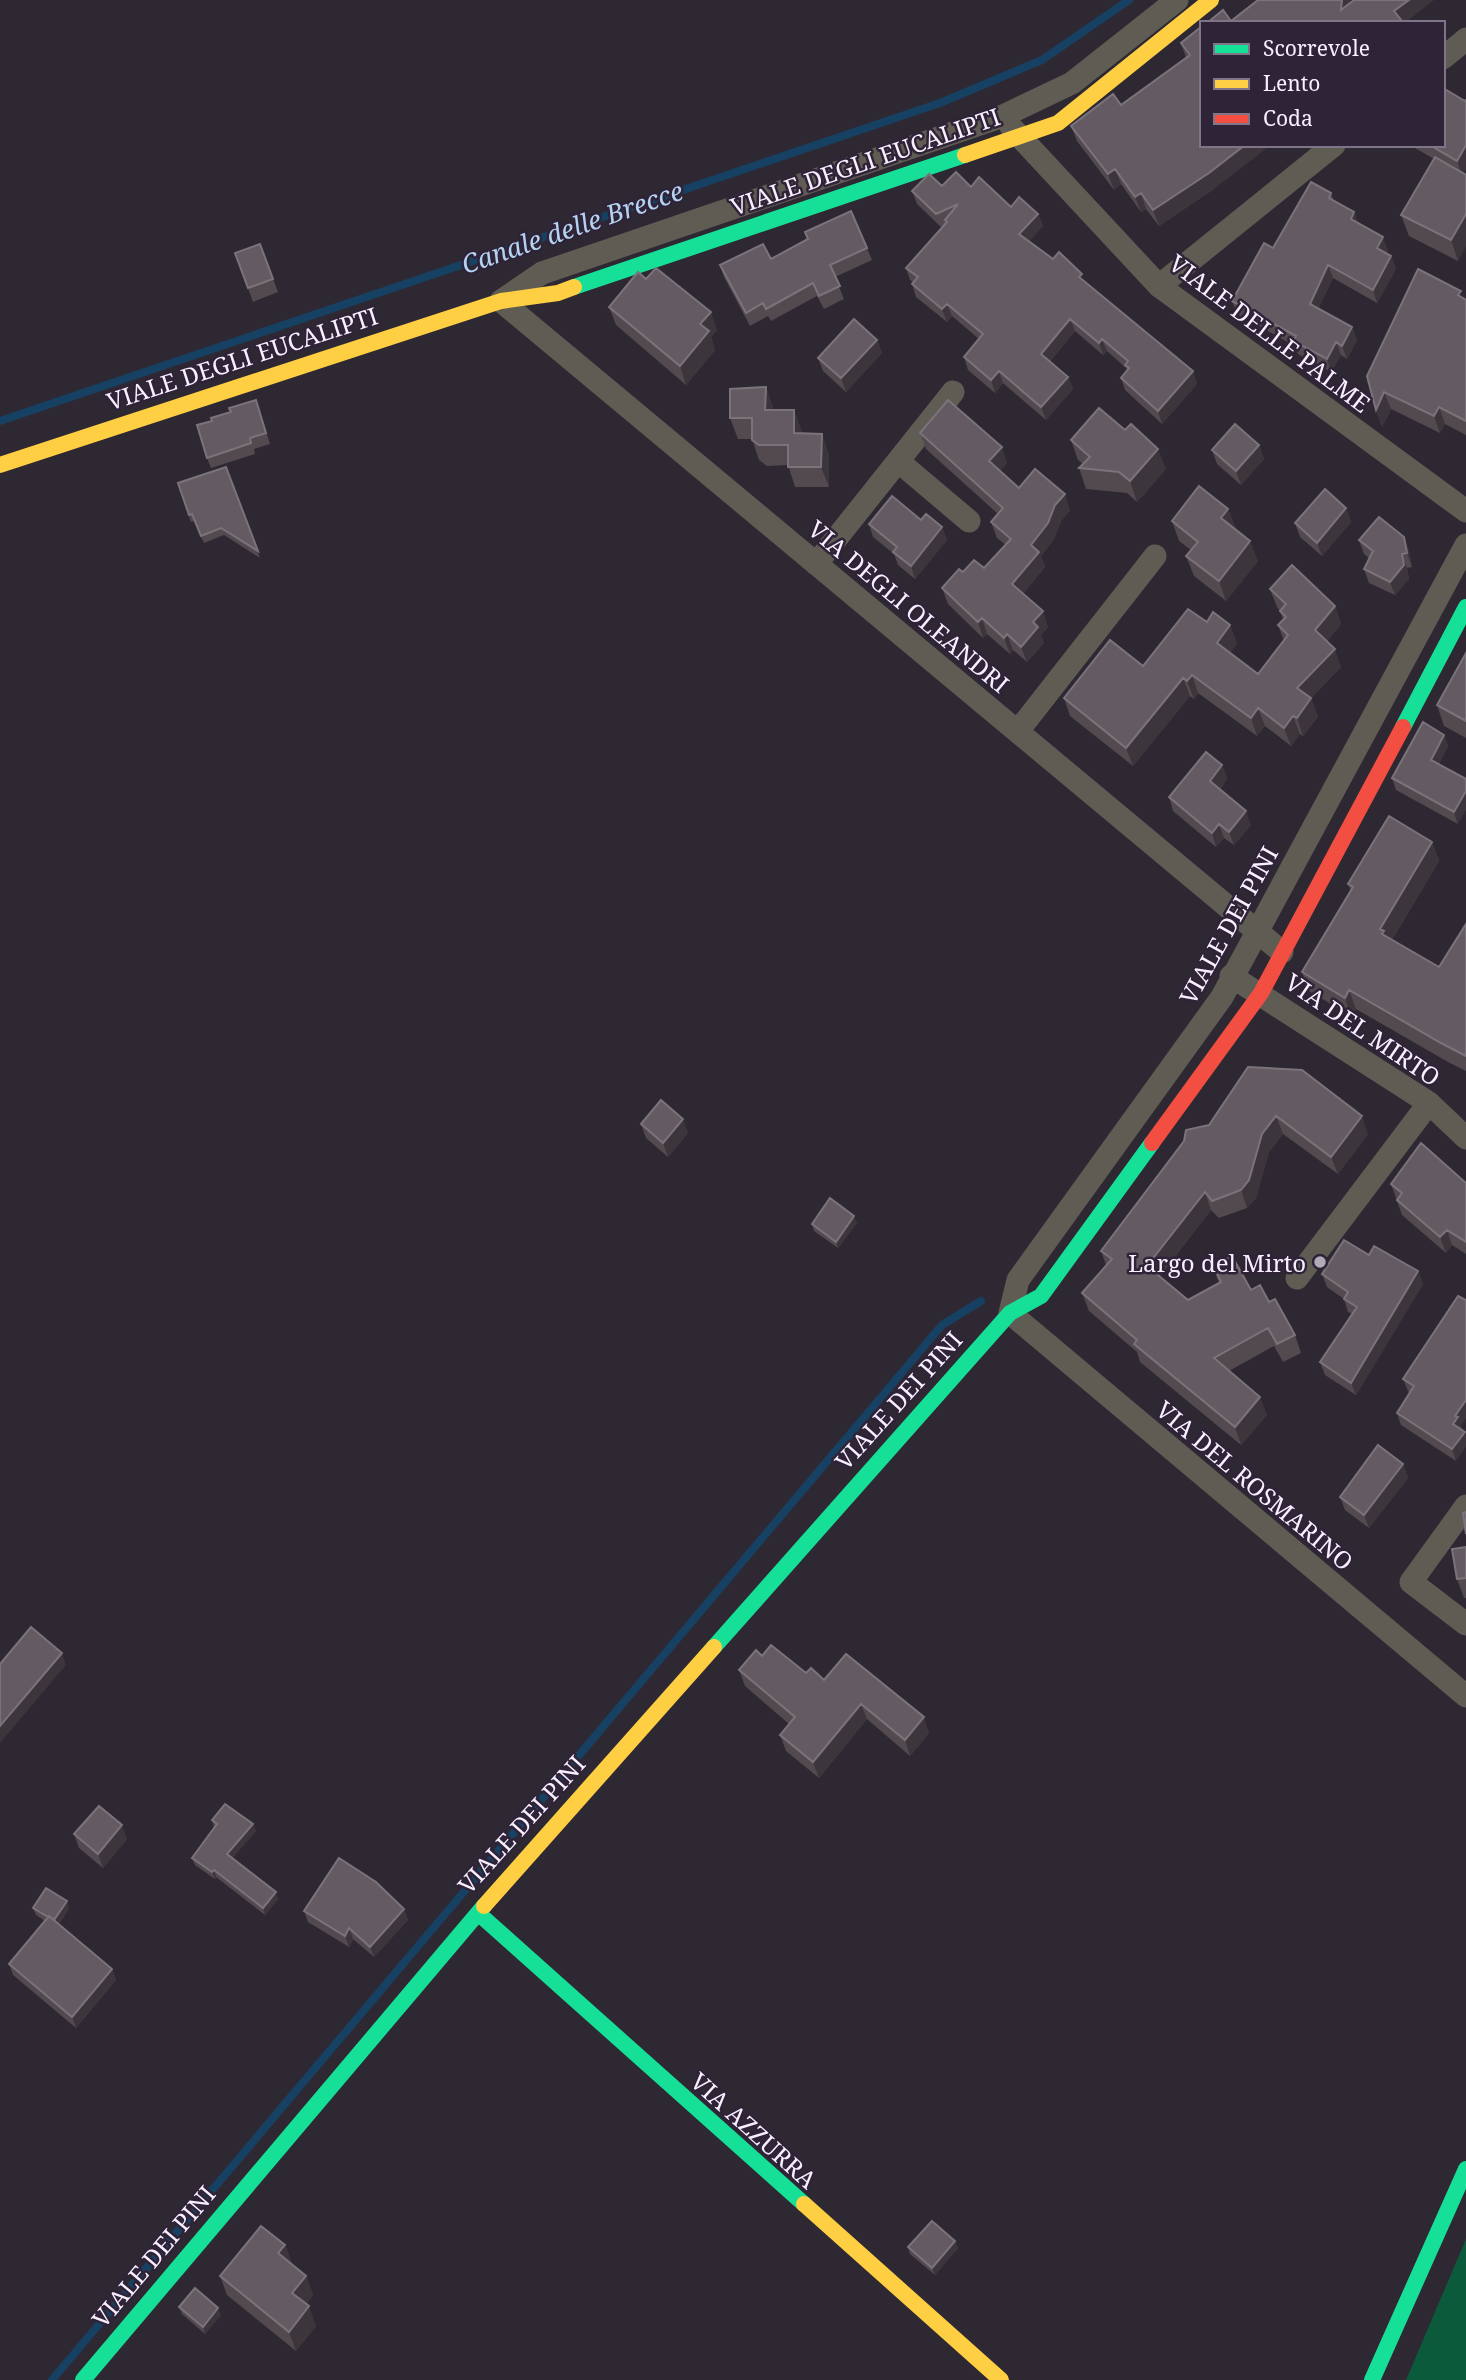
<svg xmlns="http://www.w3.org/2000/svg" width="1466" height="2380" font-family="'Noto Serif',serif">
	<rect width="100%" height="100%" fill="#2e2833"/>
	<!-- forest -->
	<path fill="#0b5a3c" d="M1466 2239V2380H1406Z"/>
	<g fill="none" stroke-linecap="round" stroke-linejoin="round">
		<!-- stream -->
		<path stroke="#174163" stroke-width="8" d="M0 421 940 103 1042 60 1129 0
			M52 2380 942 1325 981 1301"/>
		<!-- street -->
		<path stroke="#5f5c54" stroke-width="23" d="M1177 0 1072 83 1003 116 542 273 501 301 1282 952
			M1443 58 1466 39
			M1011 127 1159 286 1466 511
			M1159 286 1334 145
			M898 461 969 521
			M1466 545 1222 997 1018 1280 1010 1313 1466 1696
			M816 564 953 392
			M1018 731 1155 556
			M1231 976 1429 1103 1466 1138
			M1297 1278 1429 1103
			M1466 1506 1411 1582 1466 1624"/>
		<!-- fast -->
		<path stroke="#16e098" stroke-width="16" d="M574 287 965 155
			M1403 727 1466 607
			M714 1647 1010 1313 1041 1296 1152 1143
			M478 1913 804 2204
			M83 2380 484 1906
			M1372 2380 1466 2169"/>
		<!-- slow -->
		<path stroke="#ffcf43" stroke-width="16" d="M965 155 1058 123 1211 0
			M0 465 501 301 558 293 574 287
			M484 1906 714 1647
			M804 2204 1001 2380"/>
		<!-- jam -->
		<path stroke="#f24e42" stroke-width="16" d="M1152 1143 1261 993 1403 727"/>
	</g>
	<!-- wall -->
	<path fill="#524a4f" d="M1202 26 1214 189 1159 226 1146 209 1141 212 1121 184 1114 190 1077 141 1071 126 1121 105 1186 58 1181 43Z
		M1410 145H1443L1466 169 1463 173 1458 261 1409 236 1401 215 1434 159Z
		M942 186 971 187 1011 207 1038 214 1043 226 1029 241 1085 283 1193 371 1197 384 1162 424 1125 390 1121 378 1127 370 1126 368 1107 351 1103 355 1075 331 1050 361 1068 377 1073 389 1046 420 1003 383 995 393 968 370 964 357 979 339 952 316 947 322 916 297 912 284 913 282 910 280 906 268 944 225 941 227 917 204 912 191Z
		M1331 193 1334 201 1354 212 1358 223 1388 250 1386 253 1391 256 1396 269 1377 303 1333 278 1318 309 1352 327 1357 340 1347 359 1341 355 1331 372 1298 354 1295 346 1237 314 1232 301 1273 248Z
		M260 244 278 292 253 302 235 253Z
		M867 248 872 260 835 277 844 299 824 309 817 296 771 321 768 316 750 326 724 277 720 265Z
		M646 279 717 330 711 337 715 350 686 385 616 325 609 307Z
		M1463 298 1466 300V435L1445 424 1440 433 1391 409 1382 427 1376 410 1367 376Z
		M877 340 882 353 846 392 823 371 818 358Z
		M766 387 773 410H794L802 433 829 454V487H795L788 465 767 466 759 460 752 439H738L730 418Z
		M260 411 270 444 254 449 255 454 211 468 207 458 212 421Z
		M920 433 1007 463 1000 471 1019 488 1070 510 1061 521 1054 539 1041 556 1045 567 1023 594 1048 627 1041 635 1044 643 1027 662 1013 650 1010 654 987 634 983 638 948 604 942 588 963 572 984 568 1006 545 997 538 991 522 998 514 926 449Z
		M1071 440 1166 469 1137 502 1127 493 1086 489 1079 468 1083 464 1078 460Z
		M1259 445 1264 459 1241 485 1217 464 1212 450Z
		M226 467 260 558 224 535 204 543 194 521 191 522 178 483Z
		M1346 508 1351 522 1322 556 1300 537 1295 523Z
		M1228 509 1236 529 1258 561 1226 601 1194 576 1186 556 1191 550 1179 541 1172 521Z
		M921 520 942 527 947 540 915 579 898 565 894 554 873 537 869 524Z
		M1404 537 1409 551 1412 567 1407 568 1409 579 1395 595 1369 583 1364 569 1369 558 1364 554 1359 540Z
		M1270 589 1335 606 1341 624 1327 641 1341 667 1311 698 1318 717 1303 736 1300 734 1291 746 1265 726 1257 736 1198 693 1194 699 1190 696 1133 766 1070 716 1064 698 1143 666 1207 622 1230 625 1237 644 1230 652 1258 674 1284 641 1278 625 1283 620 1280 611 1277 607Z
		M1466 653V738L1444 726 1437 705Z
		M1444 735 1448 746 1439 764 1458 824 1396 790 1392 778Z
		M1222 765 1227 779 1220 789 1251 825 1234 845 1224 838 1216 847 1173 811 1169 797Z
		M1432 842 1439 861 1392 940 1439 967 1466 924V1071L1448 1062 1356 1009 1351 1016 1309 991 1302 972 1351 891 1348 884Z
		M1248 1067 1368 1134 1338 1174 1283 1134 1269 1152 1256 1198 1247 1208 1219 1218 1211 1210 1160 1276 1188 1300 1219 1283 1213 1266 1269 1302 1295 1335 1301 1353 1283 1362 1274 1346 1229 1371 1267 1415 1241 1445 1140 1362 1137 1352 1089 1311 1082 1293 1106 1265 1101 1251 1209 1125Z
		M641 1124 688 1133 668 1157 646 1138Z
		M1466 1183V1254L1452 1245 1446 1253 1402 1215 1391 1184Z
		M857 1223 838 1248 814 1231 812 1224Z
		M1369 1255 1418 1271 1423 1284 1356 1395 1325 1375 1320 1362 1352 1314 1348 1312 1344 1299 1327 1287 1322 1274Z
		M1458 1296 1461 1426 1462 1429 1456 1461 1401 1425 1397 1413 1410 1393 1408 1391 1403 1379Z
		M1403 1464 1408 1478 1369 1528 1345 1510 1340 1497Z
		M1466 1547V1598H1464L1457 1579Z
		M762 1656 824 1680 929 1733 910 1756 867 1719 819 1778 786 1751 780 1735 789 1724 745 1686 739 1670Z
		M212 1820 253 1824 256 1831 232 1858 278 1899 265 1915 216 1877 215 1879 195 1865 192 1858 214 1827Z
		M74 1834 127 1839 103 1868 79 1848Z
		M33 1908H69L59 1924 112 1969 116 1980 76 2028 13 1975 9 1964 45 1921 36 1915Z
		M404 1909 408 1920 374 1957 353 1939 349 1947 308 1922 304 1911Z
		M955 2241 958 2248 935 2275 910 2254 908 2247Z
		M285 2245 292 2264 306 2276 313 2295 306 2304 316 2326 296 2351 227 2295 220 2276Z
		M179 2307 221 2315 205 2334 182 2314Z"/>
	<!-- shaded-wall -->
	<path fill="#3c353c" d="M1342 0H1350L1347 23 1341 10Z
		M1409 0H1434L1405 23H1398L1394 11Z
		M1245 145H1271L1214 189 1159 226 1153 210Z
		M1466 145V169L1462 175 1457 161Z
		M1115 169 1121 184 1114 190 1108 174Z
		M1141 193 1146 209 1141 212 1135 197Z
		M1354 212 1359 225 1351 219Z
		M1038 214 1043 226 1024 247 1019 234Z
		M1466 214V247L1458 261 1451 240Z
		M1383 237 1388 250 1382 262 1377 248Z
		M1391 256 1396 269 1377 303 1373 290Z
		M1328 265 1333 278 1314 317 1310 304Z
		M947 304 952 316 947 322 942 309Z
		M711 312 717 330 711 337 715 350 686 385 680 366 700 324Z
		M1070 319 1075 331 1045 366 1041 354Z
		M1352 327 1357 340 1347 359 1342 346Z
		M1102 339 1107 351 1103 355 1099 343Z
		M877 340 882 353 846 392 841 378Z
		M1336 342 1341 355 1331 372 1327 359Z
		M999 371 1003 383 995 393 991 380Z
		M1193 371 1197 384 1162 424 1158 411Z
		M1068 377 1073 389 1046 420 1041 407Z
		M766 387 773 407V430L765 410Z
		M1384 392 1391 409 1382 427 1376 410Z
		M1439 407 1445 424 1440 433 1434 416Z
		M794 410 802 431 801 453 794 433Z
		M822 434 829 454V487L821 467Z
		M1259 445 1264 459 1241 485 1236 471Z
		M1002 447 1007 463 995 477 989 461Z
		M1158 449 1166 469 1137 502 1130 481Z
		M1065 494 1070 510 1061 521 1054 539 1041 556 1045 567 1018 600 1012 584 1031 545 1055 505Z
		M1346 508 1351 522 1322 556 1317 543Z
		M1228 509 1236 529 1221 518Z
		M942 527 947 540 915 579 911 566Z
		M1404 537 1409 551 1412 567 1407 553Z
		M1250 541 1258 561 1226 601 1219 581Z
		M1402 554 1407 568 1409 579 1395 595 1390 582Z
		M1335 606 1341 624 1322 648 1315 630Z
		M1043 611 1048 627 1041 635 1044 643 1027 662 1021 647 1033 622Z
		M982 618 987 634 983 638 978 622Z
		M1230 625 1237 644 1224 661 1217 643Z
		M1007 634 1013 650 1010 654 1004 638Z
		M1335 649 1341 667 1303 706 1297 688Z
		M1192 675 1198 693 1194 699 1187 681Z
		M1183 678 1190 696 1133 766 1126 748Z
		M1311 698 1318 717 1303 736 1297 718Z
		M1258 708 1265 726 1257 736 1251 718Z
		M1293 716 1300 734 1291 746 1284 728Z
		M1444 735 1448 746 1435 772 1431 760Z
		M1222 765 1227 779 1215 794 1210 781Z
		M1466 791V810L1458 824 1454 812Z
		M1246 811 1251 825 1234 845 1229 832Z
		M1219 824 1224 838 1216 847 1212 833Z
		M1432 842 1439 861 1389 945 1391 950 1380 929Z
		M1349 990 1356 1009 1351 1016 1345 998Z
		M1276 1116 1283 1134 1269 1152 1256 1198 1247 1208 1241 1190 1262 1134Z
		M1362 1116 1368 1134 1338 1174 1331 1157Z
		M683 1119 688 1133 668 1157 663 1143Z
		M1205 1192 1211 1210 1154 1283 1147 1266Z
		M854 1216 857 1223 838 1248 836 1242Z
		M1447 1230 1452 1245 1446 1253 1440 1237Z
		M1418 1271 1423 1284 1356 1395 1351 1383Z
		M1260 1397 1267 1415 1241 1445 1235 1427Z
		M1466 1400V1418L1461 1426 1462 1429 1453 1424 1455 1416Z
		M1465 1432 1466 1435V1447L1456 1461 1452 1449Z
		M1403 1464 1408 1478 1369 1528 1364 1515Z
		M62 1653 66 1665 0 1743V1726Z
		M861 1704 867 1719 819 1778 813 1762Z
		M924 1717 929 1733 910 1756 905 1740Z
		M253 1824 256 1831 230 1861 227 1854Z
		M122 1825 127 1839 103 1868 98 1854Z
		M214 1870 216 1877 215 1879 212 1872Z
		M276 1892 278 1899 265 1915 263 1908Z
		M67 1901 69 1908 56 1928 54 1921Z
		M404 1909 408 1920 374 1957 370 1947Z
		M349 1928 353 1939 349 1947 345 1936Z
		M112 1969 116 1980 76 2028 72 2017Z
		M955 2241 958 2248 935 2275 932 2268Z
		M285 2245 292 2264 278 2253Z
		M306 2276 313 2295 299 2312 292 2293Z
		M309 2306 316 2326 296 2351 289 2332Z
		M218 2308 221 2315 205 2334 203 2327Z"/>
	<!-- building -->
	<path fill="#645b62" stroke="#7b737b" stroke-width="2" d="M1258 0H1342L1341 10 1354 0H1409L1394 11 1402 21 1399 23H1207L1223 10 1231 21Z
		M1202 26V145H1245L1209 173 1153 210 1141 193 1135 197 1115 169 1108 174 1071 126 1113 94 1121 105 1190 55 1181 43Z
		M1443 88 1465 101 1466 100V145L1457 161 1430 145H1443Z
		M1435 157 1466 175V214L1451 240 1401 215Z
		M956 172 971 187 979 177 1011 207 1019 197 1038 214 1019 234 1053 259 1059 252 1082 274 1079 277 1193 371 1158 411 1121 378 1129 368 1125 365 1128 361 1102 339 1099 343 1070 319 1041 354 1068 377 1041 407 999 371 991 380 964 357 983 334 947 304 942 309 912 284 918 277 906 268 947 222 945 220 958 204 936 214 912 191 929 174 942 186Z
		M1311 182 1331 193 1329 198 1354 212 1351 219 1383 237 1377 248 1391 256 1373 290 1328 265 1310 304 1352 327 1342 346 1336 342 1327 359 1293 341 1296 336 1232 301 1264 243 1273 248Z
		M851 211 867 248 830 265 840 286 819 296 813 283 766 309 763 303 746 313 720 265 763 244 771 259 808 239 805 232Z
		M260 244 273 279 248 288 235 253Z
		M656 268 711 312 700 324 709 331 680 366 609 307 638 272 646 279Z
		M1418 269 1461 291 1458 295 1466 300V421L1439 407 1434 416 1384 392 1376 410 1367 376Z
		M854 319 877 340 841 378 818 358Z
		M766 387 765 410H794V433L822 434 821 467H788V445H759L752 440V418H730V389Z
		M256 400 266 433 250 438 251 443 207 458 197 425 212 421 211 418 231 412 229 408Z
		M948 400 1002 447 989 461 1019 488 1035 469 1065 494 1055 505 1048 523 1031 545 1039 552 1012 584 1043 611 1033 622 1038 627 1021 647 1007 634 1004 638 982 618 978 622 942 588 959 569 963 572 974 560 984 568 1011 539 991 522 1003 508 920 433Z
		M1099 408 1125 430 1131 424 1158 449 1130 481 1119 472 1079 468 1090 457 1071 440Z
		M1235 424 1259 445 1236 471 1212 450Z
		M226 467 258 551 221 528 201 536 192 514 189 515 178 483Z
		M1199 486 1228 509 1221 518 1250 541 1219 581 1186 556 1198 542 1172 521Z
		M1325 489 1346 508 1317 543 1295 523Z
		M892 496 921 520 926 514 942 527 911 566 893 552 897 547 869 524Z
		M1379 517 1404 537 1407 553 1402 554 1404 565 1390 582 1364 569 1373 551 1359 540Z
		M1292 565 1335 606 1315 630 1335 649 1297 688 1311 698 1297 718 1293 716 1284 728 1258 708 1251 718 1192 675 1187 681 1183 678 1126 748 1064 698 1110 640 1143 666 1188 609 1207 622 1213 612 1230 625 1217 643 1258 674 1288 635 1278 625 1286 617 1280 611 1286 604 1270 589Z
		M1466 653V721L1437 705Z
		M1423 722 1444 735 1431 760 1466 779V791L1454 812 1392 778Z
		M1206 752 1222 765 1210 781 1246 811 1229 832 1219 824 1212 833 1169 797Z
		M1389 816 1432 842 1380 929 1384 931 1382 934 1439 967 1466 924V1056L1441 1043 1349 990 1345 998 1302 972 1353 887 1348 884Z
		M1248 1067 1302 1070 1362 1116 1331 1157 1276 1116 1262 1134 1249 1180 1241 1190 1212 1201 1205 1192 1147 1266 1188 1300 1221 1282 1213 1266 1232 1256 1251 1290 1260 1285 1269 1302 1275 1299 1295 1335 1277 1344 1268 1328 1214 1358 1260 1397 1235 1427 1134 1344 1137 1340 1082 1293 1112 1259 1101 1251 1184 1141 1186 1130 1209 1125Z
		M661 1100 683 1119 663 1143 641 1124Z
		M1421 1143 1466 1183V1242L1447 1230 1440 1237 1397 1200 1402 1193 1391 1184Z
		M830 1198 854 1216 836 1242 812 1224Z
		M1344 1240 1369 1255 1374 1246 1418 1271 1351 1383 1320 1362 1357 1307 1344 1299 1348 1292 1322 1274Z
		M1458 1296 1466 1300V1400L1455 1416 1458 1417 1453 1424 1465 1432 1452 1449 1397 1413 1414 1386 1403 1379Z
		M1378 1445 1403 1464 1364 1515 1340 1497Z
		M1466 1512V1534L1463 1513Z
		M1466 1547V1578L1457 1579 1452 1549Z
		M31 1627 62 1653 0 1726V1664Z
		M771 1645 806 1673 811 1668 824 1680 846 1654 924 1717 905 1740 861 1704 813 1762 780 1735 795 1717 739 1670 756 1650 762 1656Z
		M225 1804 253 1824 227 1854 276 1892 263 1908 214 1870 212 1872 192 1858 217 1824 212 1820Z
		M99 1806 122 1825 98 1854 74 1834Z
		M339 1858 376 1882 404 1909 370 1947 349 1928 345 1936 304 1911Z
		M46 1888 67 1901 54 1920 49 1916 48 1917 33 1908Z
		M49 1916 112 1969 72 2017 9 1964Z
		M932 2221 955 2241 932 2268 908 2247Z
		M261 2226 285 2245 278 2253 306 2276 292 2293 309 2306 289 2332 220 2276Z
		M195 2288 218 2308 203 2327 179 2307Z"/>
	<!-- markers -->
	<circle fill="#b1aab8" stroke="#2f2338" stroke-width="2.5" cx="1320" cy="1262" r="7"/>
	<g text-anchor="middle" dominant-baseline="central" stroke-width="5" stroke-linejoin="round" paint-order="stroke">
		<!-- street labels -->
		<g font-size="24" fill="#f8f0ff" stroke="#2f2338">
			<text transform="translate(865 161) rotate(-19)">VIALE DEGLI EUCALIPTI</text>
			<text transform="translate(1270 333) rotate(37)">VIALE DELLE PALME</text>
			<text transform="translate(242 358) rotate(-18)">VIALE DEGLI EUCALIPTI</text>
			<text transform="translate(909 606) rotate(40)">VIA DEGLI OLEANDRI</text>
			<text transform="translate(1228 925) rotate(-61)">VIALE DEI PINI</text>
			<text transform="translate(1363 1029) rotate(34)">VIA DEL MIRTO</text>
			<text transform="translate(898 1400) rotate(-48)">VIALE DEI PINI</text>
			<text transform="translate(1255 1485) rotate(40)">VIA DEL ROSMARINO</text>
			<text transform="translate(521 1824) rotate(-48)">VIALE DEI PINI</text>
			<text transform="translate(754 2130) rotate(42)">VIA AZZURRA</text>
			<text transform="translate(153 2256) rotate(-50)">VIALE DEI PINI</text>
		</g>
		<!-- poi labels -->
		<g font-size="24" fill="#f8f0ff" stroke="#2f2338" text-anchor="end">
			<text x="1306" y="1262">Largo del Mirto</text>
		</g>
		<!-- water labels -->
		<g font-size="26" font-style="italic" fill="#b4d3f0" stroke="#2f2338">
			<text transform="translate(572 227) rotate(-19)">Canale delle Brecce</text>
		</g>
	</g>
	<!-- legend -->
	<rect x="1200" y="21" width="245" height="126" fill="#2f2338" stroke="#7f7588" stroke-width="2"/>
	<rect x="1214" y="44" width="35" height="10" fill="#16e098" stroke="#7f7588" stroke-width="2"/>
	<text x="1263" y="56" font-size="21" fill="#f8f0ff">Scorrevole</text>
	<rect x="1214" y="79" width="35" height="10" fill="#ffcf43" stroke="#7f7588" stroke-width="2"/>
	<text x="1263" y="91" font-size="21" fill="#f8f0ff">Lento</text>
	<rect x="1214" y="114" width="35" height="10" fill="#f24e42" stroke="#7f7588" stroke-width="2"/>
	<text x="1263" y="126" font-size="21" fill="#f8f0ff">Coda</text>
</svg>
